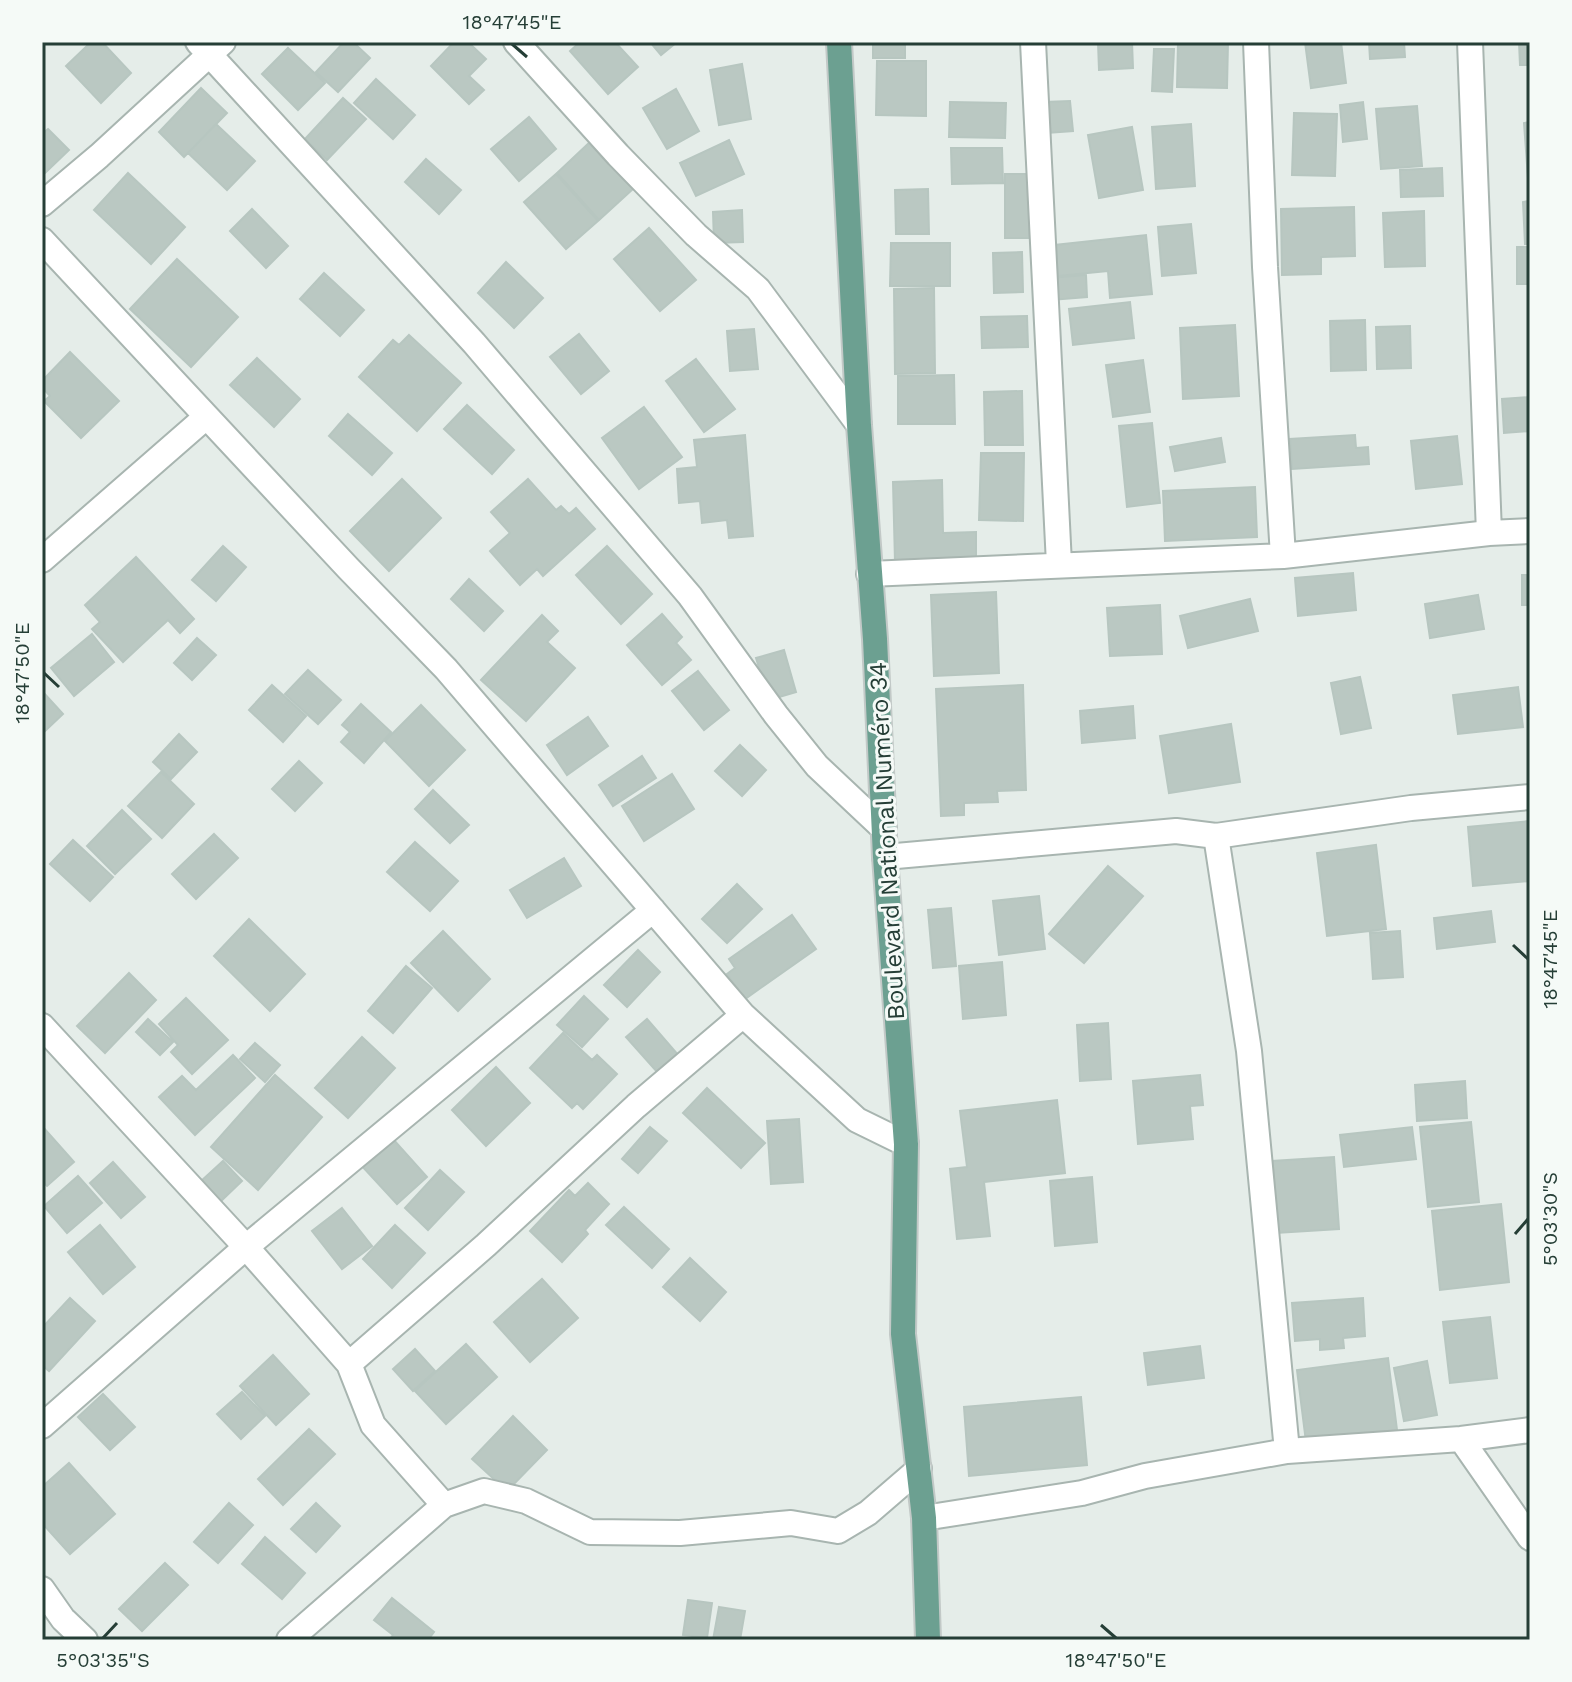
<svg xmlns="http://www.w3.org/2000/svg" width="1572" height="1682" font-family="'Work Sans',sans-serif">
	<rect width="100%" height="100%" fill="#e5ede9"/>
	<!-- building -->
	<path fill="#bac8c2" stroke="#b7c6c0" stroke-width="2" d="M91 42H102L131 73 101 103 66 66Z
		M344 42H353L370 58 338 92 316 72Z
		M454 42H468L486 59 469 76 484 90 469 104 431 66Z
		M580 42H615L638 67 608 94 570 51Z
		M650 42H677L661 55Z
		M873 42H905V58H873Z
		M1098 42H1132L1133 68 1099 70Z
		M1178 42H1228L1227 88 1177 87Z
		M1305 42H1341L1346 83 1311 88Z
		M1369 42H1404L1405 57 1370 59Z
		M1519 42H1530V65H1520Z
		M288 48 325 83 298 110 262 74Z
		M1154 49H1174L1172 92 1152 91Z
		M877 61H926V116L876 115Z
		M742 64 751 119 719 125 710 70Z
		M376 79 415 115 393 139 354 103Z
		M201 88 227 113 184 157 159 132Z
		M676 89 699 131 667 149 643 108Z
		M343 98 366 119 327 160 305 139Z
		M1070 101 1073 131 1047 133 1044 102Z
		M950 102 1006 103 1005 138 949 137Z
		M1363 102 1367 139 1343 142 1340 105Z
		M1417 106 1422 166 1381 169 1376 109Z
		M1294 113 1337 114 1335 176 1292 175Z
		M529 117 556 149 519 181 491 149Z
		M1530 122V191L1529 192 1524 123Z
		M216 124 255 161 227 190 188 153Z
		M1191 124 1195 186 1156 189 1152 127Z
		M1132 127 1143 190 1099 198 1088 135Z
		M48 129 69 150 42 176V134Z
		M729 140 744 174 696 196 680 163Z
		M590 142 633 189 599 220 557 173Z
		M951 148H1002L1003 183 952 184Z
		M426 159 461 190 439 214 405 182Z
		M1442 168 1443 196 1401 197 1400 170Z
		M128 173 185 227 151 264 94 210Z
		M556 174 598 221 566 249 524 202Z
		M1005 174H1029V238H1005Z
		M928 189 929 234H896L895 190Z
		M1530 201V244H1525L1523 202Z
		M1354 207 1355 256 1321 257V274L1282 275 1281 209Z
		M252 209 288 246 266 268 230 231Z
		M742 210 743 242 714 243 713 212Z
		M1424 211 1425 266 1385 267 1383 213Z
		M1191 224 1196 273 1162 276 1158 227Z
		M649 228 696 280 660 311 614 259Z
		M1146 235 1152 294 1110 298 1108 271 1058 276 1055 245Z
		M891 243H950V286H890Z
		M1517 247H1530V284H1517Z
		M1022 252 1023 292 994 293 993 253Z
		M177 259 238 317 191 367 130 309Z
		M506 262 543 298 514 328 478 293Z
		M324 273 364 310 340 336 300 299Z
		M1086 275 1087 297 1051 300 1049 278Z
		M934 288 935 373 895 374 894 289Z
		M1130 302 1134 338 1073 345 1069 309Z
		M1027 316 1028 347 982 348 981 317Z
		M1365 320 1366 370 1331 371 1330 321Z
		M1235 325 1239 396 1183 399 1180 328Z
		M1410 326 1411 368 1377 369 1376 327Z
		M754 329 758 369 730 371 727 331Z
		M579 334 609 371 581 394 550 357Z
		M409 335 461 383 417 431 359 377 393 340 399 345Z
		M70 352 119 401 81 438 44 401 50 396 42 387V381Z
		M257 358 300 399 274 427 230 385Z
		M696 359 735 409 704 432 666 381Z
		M1143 360 1150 412 1113 417 1106 365Z
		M954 375 955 424H898V376Z
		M1022 391 1023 445H985L984 392Z
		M1530 397V431L1504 433 1502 399Z
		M467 405 514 450 492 474 444 429Z
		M644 407 682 457 639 489 602 438Z
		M348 414 392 453 372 475 329 436Z
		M1152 423 1160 503 1127 507 1119 426Z
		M745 435 753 536 729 538 727 520 702 523 700 501 679 503 677 469 697 467 694 440Z
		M1355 435 1356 448 1368 447 1369 464 1292 469 1290 439Z
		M1457 436 1462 484 1416 489 1411 441Z
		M1221 438 1225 462 1175 471 1170 447Z
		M981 453H1024L1023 521 979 520Z
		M402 479 441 518 389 571 350 531Z
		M528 479 556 510 561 506 569 514 576 508 595 529 543 576 537 569 520 585 490 551 510 533 491 512Z
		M942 480 943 533 976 532V560L895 562 893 482Z
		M1255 487 1257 537 1165 541 1163 491Z
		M223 546 246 567 216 601 192 580Z
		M607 546 652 594 621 624 576 575Z
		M136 557 194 619 180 633 168 620 123 662 92 629 100 622 85 605Z
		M1353 573 1356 610 1298 616 1295 578Z
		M1522 575H1530V605H1522Z
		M469 579 503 611 484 631 451 599Z
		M996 592 999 673 934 676 931 595Z
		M1478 595 1484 629 1430 638 1425 604Z
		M1250 599 1258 631 1188 648 1180 616Z
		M1160 605 1162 654 1110 656 1107 608Z
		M662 614 682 637 676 643 691 660 662 685 627 645Z
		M542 615 558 631 547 642 575 668 526 721 481 680Z
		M92 634 114 662 74 696 51 668Z
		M197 638 216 655 192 680 174 663Z
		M784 650 796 692 769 700 756 658Z
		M308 670 341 700 318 724 285 694Z
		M698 671 729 710 704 730 672 691Z
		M1360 677 1371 728 1341 734 1331 683Z
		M272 685 306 716 283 742 249 710Z
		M1023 685 1026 790 997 791 998 802 964 803V815L941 816 936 689Z
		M1518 687 1523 727 1458 734 1453 695Z
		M42 691 63 714 42 734Z
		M361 704 391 732 364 763 341 742 350 732 342 725Z
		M421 705 465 750 429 786 385 741Z
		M1133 706 1135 738 1082 743 1080 711Z
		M588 717 608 746 567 775 547 745Z
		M1231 724 1240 782 1169 793 1160 736Z
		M179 734 197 752 171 779 153 762Z
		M740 745 766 770 742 796 715 771Z
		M642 756 656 778 613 806 599 785Z
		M299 761 322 783 295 811 272 789Z
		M161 772 194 804 162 838 128 806Z
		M672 774 694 809 644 841 622 806Z
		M433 790 469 825 450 843 415 809Z
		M122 810 151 839 115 874 87 846Z
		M1530 821V881L1473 886 1468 827Z
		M214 834 238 858 196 899 172 874Z
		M73 840 113 877 90 901 50 864Z
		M415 842 458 881 430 911 387 872Z
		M1376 845 1386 929 1327 936 1317 853Z
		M564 858 581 886 527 918 510 890Z
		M1108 866 1143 896 1084 963 1049 934Z
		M737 884 762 909 727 943 702 919Z
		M1039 896 1045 949 999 955 993 901Z
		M951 908 956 966 933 968 928 910Z
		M1491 911 1495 942 1437 949 1434 918Z
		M792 915 816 949 745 999 727 974 735 968 729 959Z
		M249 919 305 974 270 1011 214 956Z
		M443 931 490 979 458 1011 411 963Z
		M1400 931 1403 977 1373 979 1370 933Z
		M638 950 660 972 627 1007 604 985Z
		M1002 962 1006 1015 963 1019 959 966Z
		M406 966 432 988 393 1033 368 1011Z
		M129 973 156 1000 105 1053 77 1026Z
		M584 996 608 1019 582 1047 557 1025Z
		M186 998 228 1040 192 1074 171 1052 178 1045 159 1024Z
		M148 1019 173 1042 160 1055 136 1032Z
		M647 1019 679 1056 659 1074 626 1037Z
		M1108 1023 1111 1079 1080 1081 1077 1025Z
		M563 1033 592 1060 597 1055 617 1074 583 1109 577 1103 572 1108 530 1068Z
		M362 1037 395 1068 348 1118 315 1088Z
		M255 1043 280 1065 265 1082 240 1059Z
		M233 1055 255 1078 195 1135 159 1097 182 1076 196 1090Z
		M496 1067 530 1103 486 1146 452 1110Z
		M275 1075 322 1117 258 1190 211 1147Z
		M1200 1075 1203 1105 1190 1106 1193 1139 1138 1144 1133 1081Z
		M1465 1081 1467 1118 1417 1121 1415 1085Z
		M707 1088 765 1143 741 1168 683 1113Z
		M1057 1100 1065 1173 984 1182 990 1236 957 1239 950 1169 967 1167 960 1111Z
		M799 1119 803 1182 771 1184 767 1121Z
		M1471 1122 1479 1202 1428 1207 1420 1127Z
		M42 1126 74 1162 47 1186 42 1181Z
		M650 1127 667 1141 638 1173 622 1159Z
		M1412 1127 1416 1159 1344 1167 1340 1135Z
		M392 1138 427 1177 397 1204 361 1165Z
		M1334 1157 1339 1229 1276 1233 1272 1161Z
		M223 1161 242 1181 220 1202 200 1182Z
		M113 1162 145 1197 121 1218 90 1183Z
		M440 1170 464 1192 428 1230 405 1208Z
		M78 1176 102 1203 67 1233 44 1206Z
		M1092 1177 1097 1242 1055 1246 1050 1181Z
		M588 1183 609 1204 585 1230 588 1234 562 1262 530 1231 569 1190 575 1196Z
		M1501 1204 1509 1282 1440 1290 1432 1211Z
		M624 1207 669 1249 652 1268 606 1225Z
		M342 1208 372 1246 342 1269 312 1231Z
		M100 1225 135 1267 103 1294 68 1252Z
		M395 1225 425 1253 392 1288 363 1259Z
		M690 1258 726 1292 700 1321 663 1287Z
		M542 1279 578 1318 530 1362 494 1322Z
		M70 1298 95 1321 49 1371 42 1365V1328Z
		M1363 1298 1365 1336 1343 1338 1344 1348 1320 1350V1339L1295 1341 1292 1303Z
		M1490 1317 1497 1378 1450 1383 1443 1322Z
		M466 1344 497 1377 446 1424 415 1391Z
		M1200 1346 1204 1378 1148 1385 1144 1353Z
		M415 1349 435 1371 413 1391 393 1369Z
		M273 1355 309 1394 276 1425 240 1386Z
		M1388 1358 1397 1430 1306 1442 1297 1370Z
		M1427 1361 1437 1415 1404 1421 1394 1368Z
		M242 1392 265 1416 241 1439 217 1414Z
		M103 1394 135 1427 110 1450 78 1417Z
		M1081 1397 1087 1465 969 1476 964 1407Z
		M513 1416 547 1450 507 1491 472 1459Z
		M309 1429 335 1454 283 1505 258 1479Z
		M69 1463 115 1514 70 1554 42 1523V1487Z
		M229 1503 253 1525 218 1563 194 1542Z
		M316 1503 340 1526 316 1552 291 1529Z
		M265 1537 305 1573 282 1599 242 1564Z
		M165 1563 188 1585 142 1631 119 1609Z
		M392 1598 434 1632 428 1640H389L393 1635 374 1620Z
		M688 1600 712 1603 707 1638 683 1635Z
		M719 1607 745 1611 740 1640H713Z"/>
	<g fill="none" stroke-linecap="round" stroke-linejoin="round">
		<defs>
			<path id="minor" d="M198 42 474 343 690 596 776 715 817 766 884 829
				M516 42 618 155 696 235 758 289 859 425
				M1033 42 1059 564
				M1256 42 1265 267 1283 556
				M1470 42 1489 533
				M42 204 99 156 223 42
				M42 240 348 568 446 669 743 1015 857 1120 906 1144
				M42 560 206 417
				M869 574 1283 556 1489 533 1530 531
				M1216 836 1249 1051 1287 1451
				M885 857 1176 831 1216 836 1411 808 1530 797
				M42 1026 246 1247 349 1364 373 1425 444 1505
				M349 1364 486 1245 636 1106 743 1015
				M42 1426 246 1247 653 910
				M1461 1439 1530 1538
				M924 1518 1082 1493 1145 1476 1287 1451 1461 1439 1530 1430
				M42 1589 63 1619 85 1640
				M289 1640 444 1505 484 1491 526 1501 590 1532 680 1533 791 1523 838 1531 868 1513 919 1469"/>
			<path id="major" d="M839 42 859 425 875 639 885 857 906 1144 903 1334 924 1518 928 1640"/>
		</defs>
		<!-- minor casing -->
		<use href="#minor" stroke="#a8b5b0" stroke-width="28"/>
		<!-- major casing -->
		<use href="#major" stroke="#c2c9c7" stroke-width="28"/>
		<!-- minor -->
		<use href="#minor" stroke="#fff" stroke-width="24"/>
		<!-- major -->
		<use href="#major" stroke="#6ca091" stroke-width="24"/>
	</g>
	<!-- ticks -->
	<path fill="none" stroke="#253e36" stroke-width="3" d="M512 44 527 57M44 673 59 687M1513 945 1528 959M1515 1234 1528 1219M1101 1625 1116 1638M103 1638 117 1623"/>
	<g text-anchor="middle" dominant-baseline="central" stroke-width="6" stroke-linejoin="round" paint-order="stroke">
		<!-- street labels -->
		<g font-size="24" fill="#253e36" stroke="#f5faf7">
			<text transform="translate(887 841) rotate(-93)">Boulevard National Numéro 34</text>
		</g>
	</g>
	<!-- border -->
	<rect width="1572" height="1682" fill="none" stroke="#f5faf7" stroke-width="88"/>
	<rect x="44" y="44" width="1484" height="1594" fill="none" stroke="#253e36" stroke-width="3"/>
	<g font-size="20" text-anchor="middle" fill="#253e36">
		<text x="512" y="29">18°47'45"E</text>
		<text transform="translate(22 673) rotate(-90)" y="7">18°47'50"E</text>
		<text transform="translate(1550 959) rotate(-90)" y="7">18°47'45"E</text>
		<text transform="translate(1550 1219) rotate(-90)" y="7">5°03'30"S</text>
		<text x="103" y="1667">5°03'35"S</text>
		<text x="1116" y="1667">18°47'50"E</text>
	</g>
</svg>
